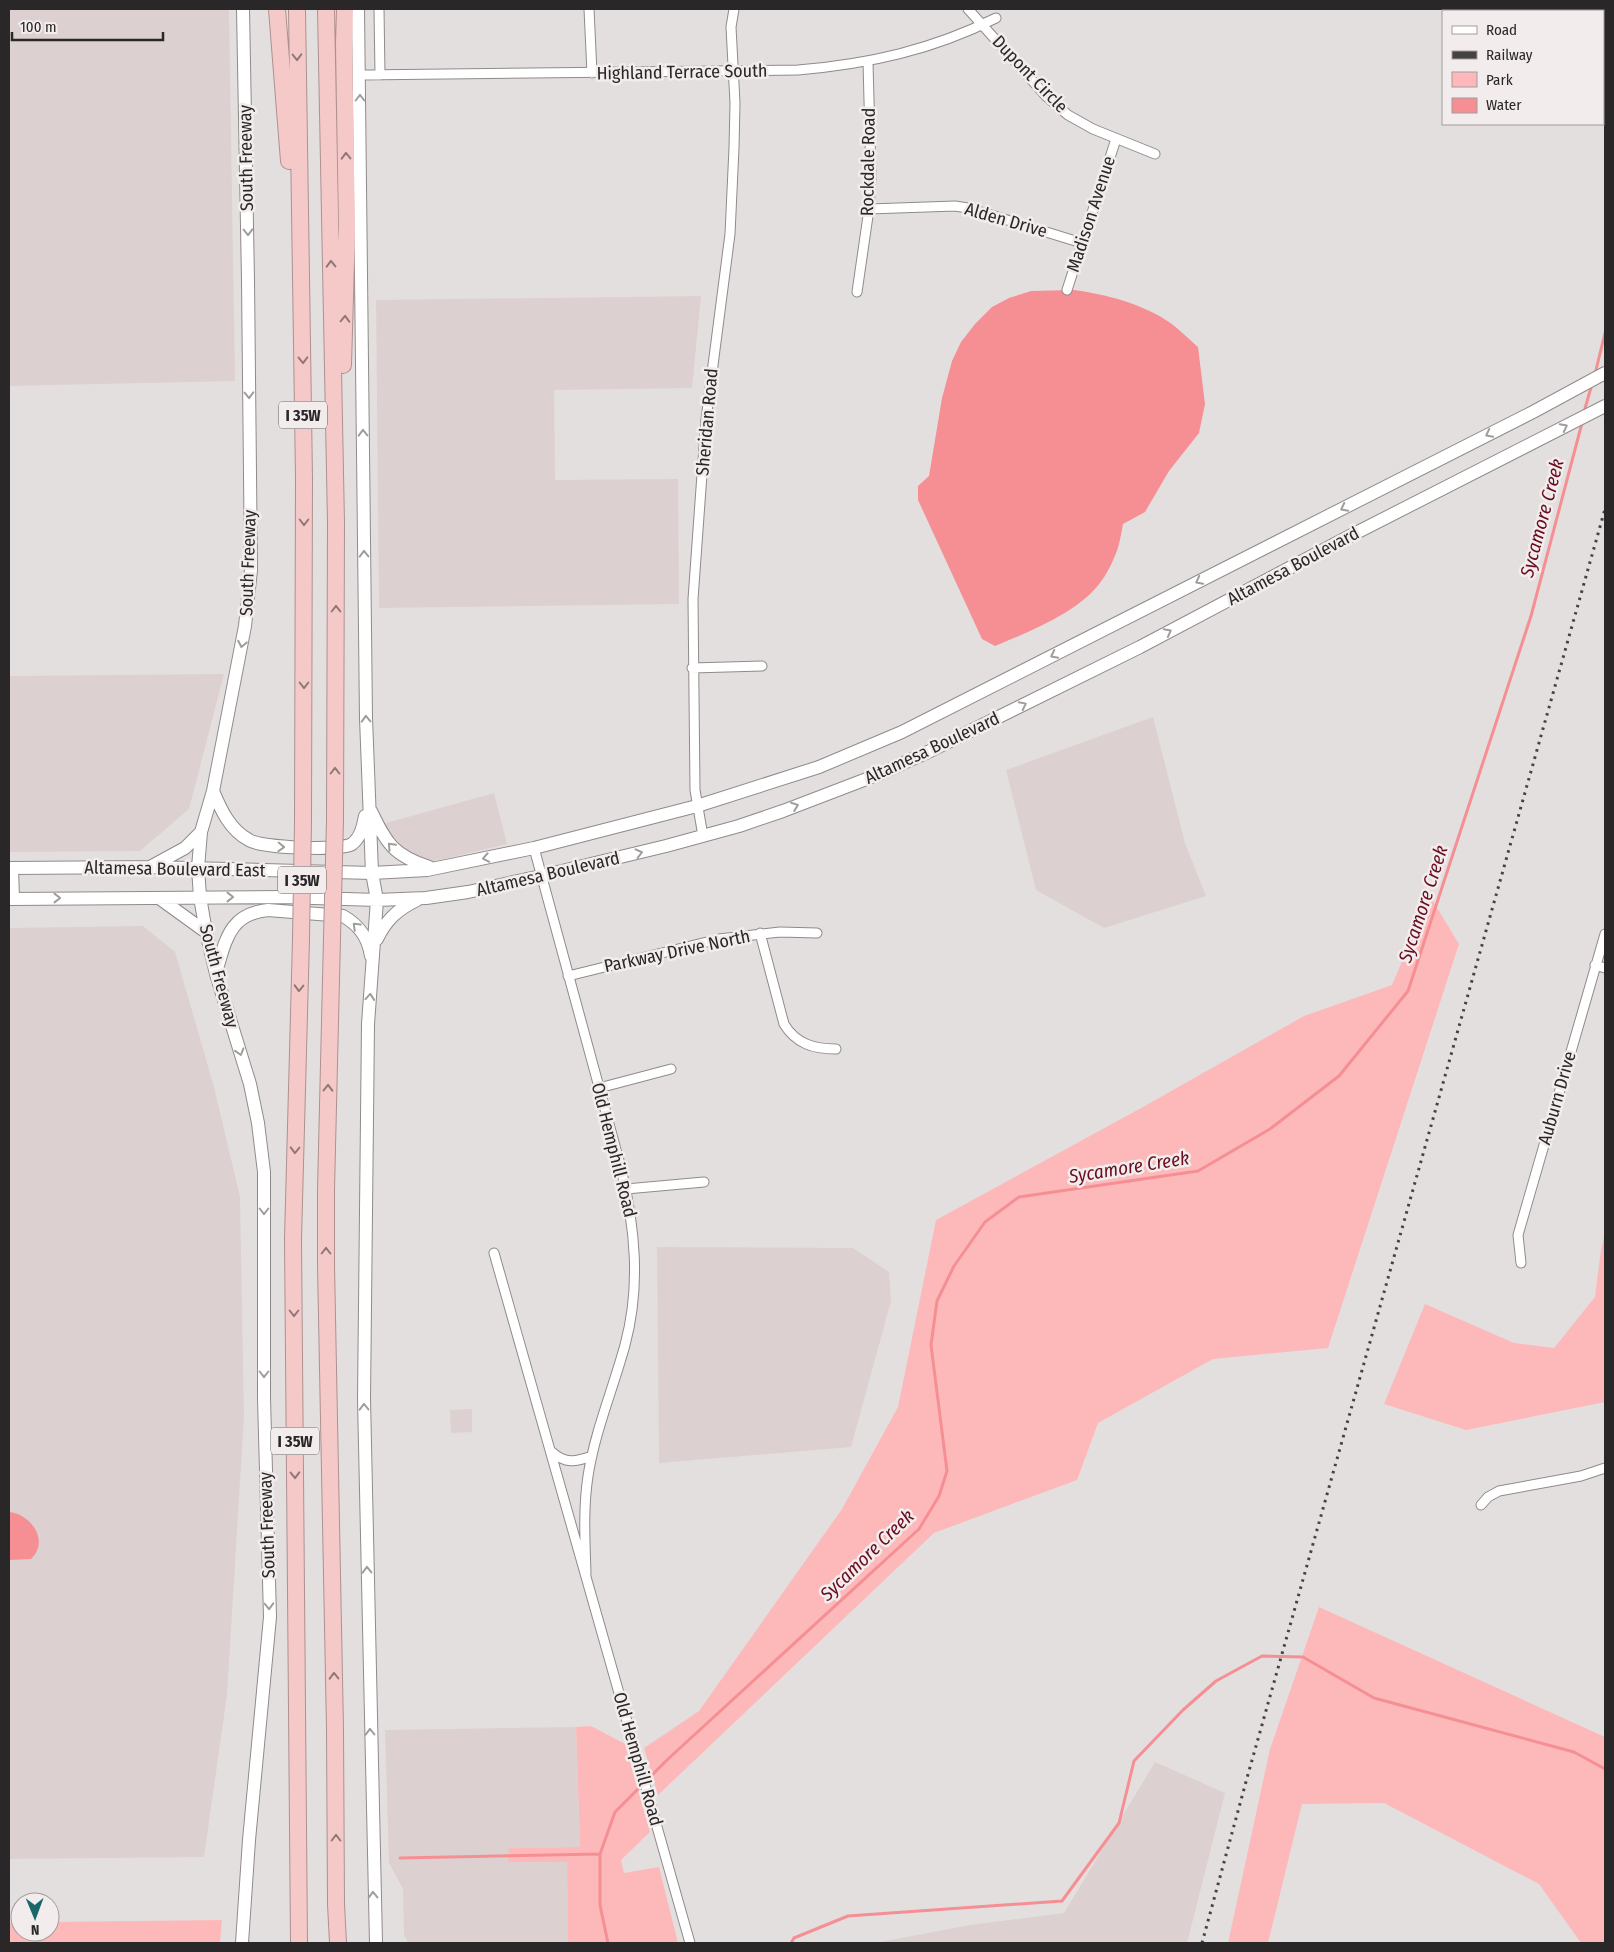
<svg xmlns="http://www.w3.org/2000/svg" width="1614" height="1952" font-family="'Fira Sans Condensed',sans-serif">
	<rect width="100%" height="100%" fill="#e4dfdf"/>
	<!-- built -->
	<path fill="#ddd0d0" d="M9 9H229L235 381 9 386Z
		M701 296 692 388 554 390 555 480 678 479 679 604 379 608 376 300Z
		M224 674 189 809 140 851 9 852V676Z
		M1153 717 1185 843 1206 896 1104 928 1036 890 1006 770Z
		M494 793 507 844 435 861 416 859 390 838 386 823Z
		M143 926 175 952 214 1087 240 1197 244 1416 227 1695 204 1857 9 1859V928Z
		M657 1247 853 1248 889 1272 891 1301 851 1447 659 1463Z
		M472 1409V1432L451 1433 450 1410Z
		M576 1727 580 1847 509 1848 508 1862 567 1861 568 1943H408L404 1935 403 1889 389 1863 385 1730Z
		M1155 1762 1225 1793 1187 1943H875L970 1925 1064 1913Z"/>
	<!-- green -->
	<path fill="#fdb9ba" d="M1430 896 1459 944 1328 1348 1213 1359 1098 1423 1077 1480 934 1533 658 1795 644 1748 699 1711 842 1509 898 1407 936 1220 1143 1107 1304 1016 1392 985Z
		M1605 1232V1402L1466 1430 1384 1404 1425 1304 1514 1343 1554 1348 1595 1297 1601 1250Z
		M1319 1607 1605 1737V1943H1581L1539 1884 1384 1803 1302 1804 1268 1943H1228L1270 1749Z
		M591 1726 625 1744 650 1832 621 1860 624 1873 659 1867 678 1943H568L567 1862H508L509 1848 580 1847 576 1727Z
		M222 1920 220 1943H9V1923L20 1922V1932H50V1922Z"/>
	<!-- water -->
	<path fill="#f58f94" d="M1074 290C1105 294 1143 304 1169 322 1179 329 1189 339 1198 347L1205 404 1199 433 1169 471 1145 512 1123 524C1121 535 1119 548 1114 558 1109 570 1102 582 1093 591 1069 616 1026 633 995 646L982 639 918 500V486L929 476 942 398 952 361 961 342 975 324 992 307 1009 298 1031 291Z
		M9 1512C31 1514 50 1541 31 1559L9 1560Z"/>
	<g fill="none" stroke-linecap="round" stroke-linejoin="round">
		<!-- stream -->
		<path stroke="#f58f94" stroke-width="3" d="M1595 374 1605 333
			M1584 412 1592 384
			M400 1858 600 1854
			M608 1943 600 1905V1854L615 1812 668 1759 919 1529 939 1496 947 1471 931 1345 937 1301 954 1266 985 1222 1019 1197 1198 1171 1270 1129 1339 1076 1408 991 1531 616 1582 423
			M791 1943 794 1938 848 1916 1062 1901 1119 1823 1134 1761 1183 1710 1216 1681 1262 1656 1303 1657 1374 1698 1574 1752 1605 1769"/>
		<defs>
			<path id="minor" d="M379 9 380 75
				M589 9 592 73
				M968 9 1046 96 1068 115 1093 129 1155 154
				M360 75 798 70C869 64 932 50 996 18
				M869 209 955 206 968 208 1082 243
				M1067 290 1116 139
				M857 292 869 209 871 177 868 62
				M692 668 762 666
				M703 836 695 790 693 599 706 419 730 234 734 148 735 103 731 27 734 9
				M534 848 621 1168C635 1227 641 1286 625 1345 613 1389 595 1431 588 1476 583 1509 585 1541 586 1574
				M760 933 784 1024C796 1044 814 1049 836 1049
				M1595 965 1605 968
				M568 976 719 939 780 932 817 933
				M599 1088 671 1069
				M626 1189 704 1182
				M494 1253 690 1943
				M1521 1263 1518 1235 1605 934
				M552 1452C565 1464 576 1462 592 1456
				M1481 1505 1488 1497 1499 1491 1581 1476 1605 1468"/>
			<path id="secondary" d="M358 9 366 718 372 873 377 900 368 1024 364 1399 376 1943
				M213 791C221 810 230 830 249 840 261 848 341 851 352 844 361 837 363 826 365 816
				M371 811C387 844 393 855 429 867
				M152 866 185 848 201 832
				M9 868 151 867 372 873 427 870 534 848 697 806 819 767 902 732 1533 412 1605 373
				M12 868 13 899
				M159 898 206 932
				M9 899 282 897 377 900 426 898 468 892 541 876 666 846 739 826 783 811 877 775 928 752 1140 647 1348 537 1605 406
				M377 939C386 920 398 909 417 900
				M216 972C226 940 229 914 268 910L343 916C359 925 368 937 371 956
				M242 1943 249 1840 270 1617 264 1398V1172L258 1123 250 1084 216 974 206 932 200 897 198 868 201 832 213 791 245 626 251 570 248 280 243 9"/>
			<path id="motorway" d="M277 9 289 161
				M297 9 304 478 303 821
				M326 9 336 523 335 820
				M343 365 347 228 344 45 345 9
				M332 938 326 1190V1265L335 1729 336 1904 338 1943
				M299 1943 293 1239 301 939"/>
		</defs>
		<!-- minor casing -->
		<use href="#minor" stroke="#908b8b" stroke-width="11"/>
		<!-- secondary casing -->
		<use href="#secondary" stroke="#908b8b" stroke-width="14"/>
		<!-- motorway casing -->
		<use href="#motorway" stroke="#ae9090" stroke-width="18"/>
		<!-- minor -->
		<use href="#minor" stroke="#fff" stroke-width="9"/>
		<!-- secondary -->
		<use href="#secondary" stroke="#fff" stroke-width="12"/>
		<!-- motorway -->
		<use href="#motorway" stroke="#f6c9c9" stroke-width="16"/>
		<!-- rail -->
		<path stroke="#454242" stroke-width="3" stroke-dasharray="2.5 5" stroke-linecap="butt" d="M1202 1943 1247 1778 1605 509"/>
		<defs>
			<path id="motorway-bridge" d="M332 938 335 820
				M301 939 303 821"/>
		</defs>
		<!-- motorway-bridge casing -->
		<use href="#motorway-bridge" stroke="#ae9090" stroke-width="18" stroke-linecap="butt"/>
		<!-- motorway-bridge -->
		<use href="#motorway-bridge" stroke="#f6c9c9" stroke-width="16"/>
	</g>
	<!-- one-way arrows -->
	<defs><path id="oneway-chevron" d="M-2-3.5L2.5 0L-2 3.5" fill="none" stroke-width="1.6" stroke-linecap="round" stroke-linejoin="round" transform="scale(1.25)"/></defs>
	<g stroke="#907878">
		<use href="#oneway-chevron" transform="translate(297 57) rotate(89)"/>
		<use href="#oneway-chevron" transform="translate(346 156) rotate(-91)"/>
		<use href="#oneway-chevron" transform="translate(331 264) rotate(-91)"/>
		<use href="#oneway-chevron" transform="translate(345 319) rotate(-88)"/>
		<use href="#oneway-chevron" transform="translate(303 360) rotate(89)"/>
		<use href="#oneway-chevron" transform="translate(304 522) rotate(90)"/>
		<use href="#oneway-chevron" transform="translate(336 609) rotate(-90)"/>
		<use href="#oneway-chevron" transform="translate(304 685) rotate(90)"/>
		<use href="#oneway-chevron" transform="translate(335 771) rotate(-90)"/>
		<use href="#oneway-chevron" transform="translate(299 988) rotate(92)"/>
		<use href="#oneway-chevron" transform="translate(328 1088) rotate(-89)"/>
		<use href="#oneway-chevron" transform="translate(295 1150) rotate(92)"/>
		<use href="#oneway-chevron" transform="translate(326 1251) rotate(-90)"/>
		<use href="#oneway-chevron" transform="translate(294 1313) rotate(90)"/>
		<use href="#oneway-chevron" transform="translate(295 1475) rotate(89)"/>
		<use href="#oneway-chevron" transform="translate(334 1676) rotate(-91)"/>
		<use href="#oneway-chevron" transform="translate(336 1838) rotate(-90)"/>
	</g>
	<g stroke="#9f9e9e">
		<use href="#oneway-chevron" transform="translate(360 98) rotate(-90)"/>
		<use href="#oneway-chevron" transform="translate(248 232) rotate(89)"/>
		<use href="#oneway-chevron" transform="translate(249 395) rotate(89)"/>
		<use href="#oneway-chevron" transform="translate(1564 427) rotate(-27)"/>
		<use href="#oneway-chevron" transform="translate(363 433) rotate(-91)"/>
		<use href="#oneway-chevron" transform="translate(1489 434) rotate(153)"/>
		<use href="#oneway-chevron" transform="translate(1344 508) rotate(153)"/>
		<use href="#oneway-chevron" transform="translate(364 554) rotate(-91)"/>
		<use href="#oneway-chevron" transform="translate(1199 581) rotate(153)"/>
		<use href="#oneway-chevron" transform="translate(1168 632) rotate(-28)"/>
		<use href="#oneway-chevron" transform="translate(242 644) rotate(101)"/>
		<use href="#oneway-chevron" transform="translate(1054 655) rotate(153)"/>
		<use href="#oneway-chevron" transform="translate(1023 705) rotate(-26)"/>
		<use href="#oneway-chevron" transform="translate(366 719) rotate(-92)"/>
		<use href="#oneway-chevron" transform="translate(795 806) rotate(-21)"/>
		<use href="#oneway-chevron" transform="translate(391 846) rotate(-133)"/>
		<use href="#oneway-chevron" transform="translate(281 847) rotate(2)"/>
		<use href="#oneway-chevron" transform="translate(639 853) rotate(-14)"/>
		<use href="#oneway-chevron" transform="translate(486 858) rotate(169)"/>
		<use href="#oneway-chevron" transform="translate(230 897)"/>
		<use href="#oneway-chevron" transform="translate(57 898)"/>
		<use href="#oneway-chevron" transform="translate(356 926) rotate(-136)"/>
		<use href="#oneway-chevron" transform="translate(370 997) rotate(-85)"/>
		<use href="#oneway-chevron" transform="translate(240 1052) rotate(73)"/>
		<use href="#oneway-chevron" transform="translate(264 1211) rotate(90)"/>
		<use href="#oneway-chevron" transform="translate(264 1374) rotate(90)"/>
		<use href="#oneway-chevron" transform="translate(364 1407) rotate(-91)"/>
		<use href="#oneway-chevron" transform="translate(367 1570) rotate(-91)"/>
		<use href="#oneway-chevron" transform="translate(269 1606) rotate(88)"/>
		<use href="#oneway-chevron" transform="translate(370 1732) rotate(-91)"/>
		<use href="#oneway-chevron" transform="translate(373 1895) rotate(-91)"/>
	</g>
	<g text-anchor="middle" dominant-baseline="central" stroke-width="5" stroke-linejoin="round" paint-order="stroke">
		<!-- shield labels -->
		<g fill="#f2ecec" stroke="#656262" stroke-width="1">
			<rect x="279" y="401.5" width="48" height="27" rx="4"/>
			<rect x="278" y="866.5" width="48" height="27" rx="4"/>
			<rect x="271" y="1427.5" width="48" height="27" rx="4"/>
		</g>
		<g font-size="16" font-weight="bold" fill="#292727">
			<text x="303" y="415">I 35W</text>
			<text x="302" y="880">I 35W</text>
			<text x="295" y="1441">I 35W</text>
		</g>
		<!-- street labels -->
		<g font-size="18" fill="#292727" stroke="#f2ecec">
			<text transform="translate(682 72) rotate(-1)">Highland Terrace South</text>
			<text transform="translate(1030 74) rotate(46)">Dupont Circle</text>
			<text transform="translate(246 158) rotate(-91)">South Freeway</text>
			<text transform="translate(868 162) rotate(-89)">Rockdale Road</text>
			<text transform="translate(1091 214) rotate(-72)">Madison Avenue</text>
			<text transform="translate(1006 220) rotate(16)">Alden Drive</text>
			<text transform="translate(707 422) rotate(-85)">Sheridan Road</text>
			<text transform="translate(248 563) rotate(-88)">South Freeway</text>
			<text transform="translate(1293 566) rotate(-28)">Altamesa Boulevard</text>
			<text transform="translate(932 748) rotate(-25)">Altamesa Boulevard</text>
			<text transform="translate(175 869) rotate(1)">Altamesa Boulevard East</text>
			<text transform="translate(548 874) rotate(-13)">Altamesa Boulevard</text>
			<text transform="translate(677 951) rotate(-12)">Parkway Drive North</text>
			<text transform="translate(219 976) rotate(75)">South Freeway</text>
			<text transform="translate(1557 1098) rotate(-74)">Auburn Drive</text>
			<text transform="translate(614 1150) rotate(76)">Old Hemphill Road</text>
			<text transform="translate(267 1525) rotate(-92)">South Freeway</text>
			<text transform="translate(638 1759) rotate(74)">Old Hemphill Road</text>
		</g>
		<!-- water labels -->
		<g font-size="19" font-style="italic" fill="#680c1f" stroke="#f2ecec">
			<text transform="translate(1542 518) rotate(-75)">Sycamore Creek</text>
			<text transform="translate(1423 904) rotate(-72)">Sycamore Creek</text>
			<text transform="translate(1129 1167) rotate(-9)">Sycamore Creek</text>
			<text transform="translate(867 1555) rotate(-44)">Sycamore Creek</text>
		</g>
	</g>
	<!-- border -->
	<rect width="1614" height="1952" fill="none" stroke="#292727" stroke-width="20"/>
	<!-- legend -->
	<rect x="1442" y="10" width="162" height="115" fill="#f2ecec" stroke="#a29d9d"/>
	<rect x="1452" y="26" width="25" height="8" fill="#ffffff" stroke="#a29d9d"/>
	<text x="1486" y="35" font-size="15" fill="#292727">Road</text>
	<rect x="1452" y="51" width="25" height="8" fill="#454242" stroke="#a29d9d"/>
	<text x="1486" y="60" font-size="15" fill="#292727">Railway</text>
	<rect x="1452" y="72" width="25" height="15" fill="#fdb9ba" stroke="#a29d9d"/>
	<text x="1486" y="85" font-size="15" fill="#292727">Park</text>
	<rect x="1452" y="98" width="25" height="15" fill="#f58f94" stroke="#a29d9d"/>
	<text x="1486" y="110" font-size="15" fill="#292727">Water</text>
	<!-- north arrow -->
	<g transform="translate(35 1917) rotate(179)"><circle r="24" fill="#f2ecec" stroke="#a29d9d"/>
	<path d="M0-4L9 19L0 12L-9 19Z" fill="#1a6769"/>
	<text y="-8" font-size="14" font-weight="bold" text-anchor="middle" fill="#292727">N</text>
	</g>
	<!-- scale -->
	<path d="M12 32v8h151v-8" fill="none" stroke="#292727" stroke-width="2.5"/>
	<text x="20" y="32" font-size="15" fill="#292727" stroke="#f2ecec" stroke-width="4" paint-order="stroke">100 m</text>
</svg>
